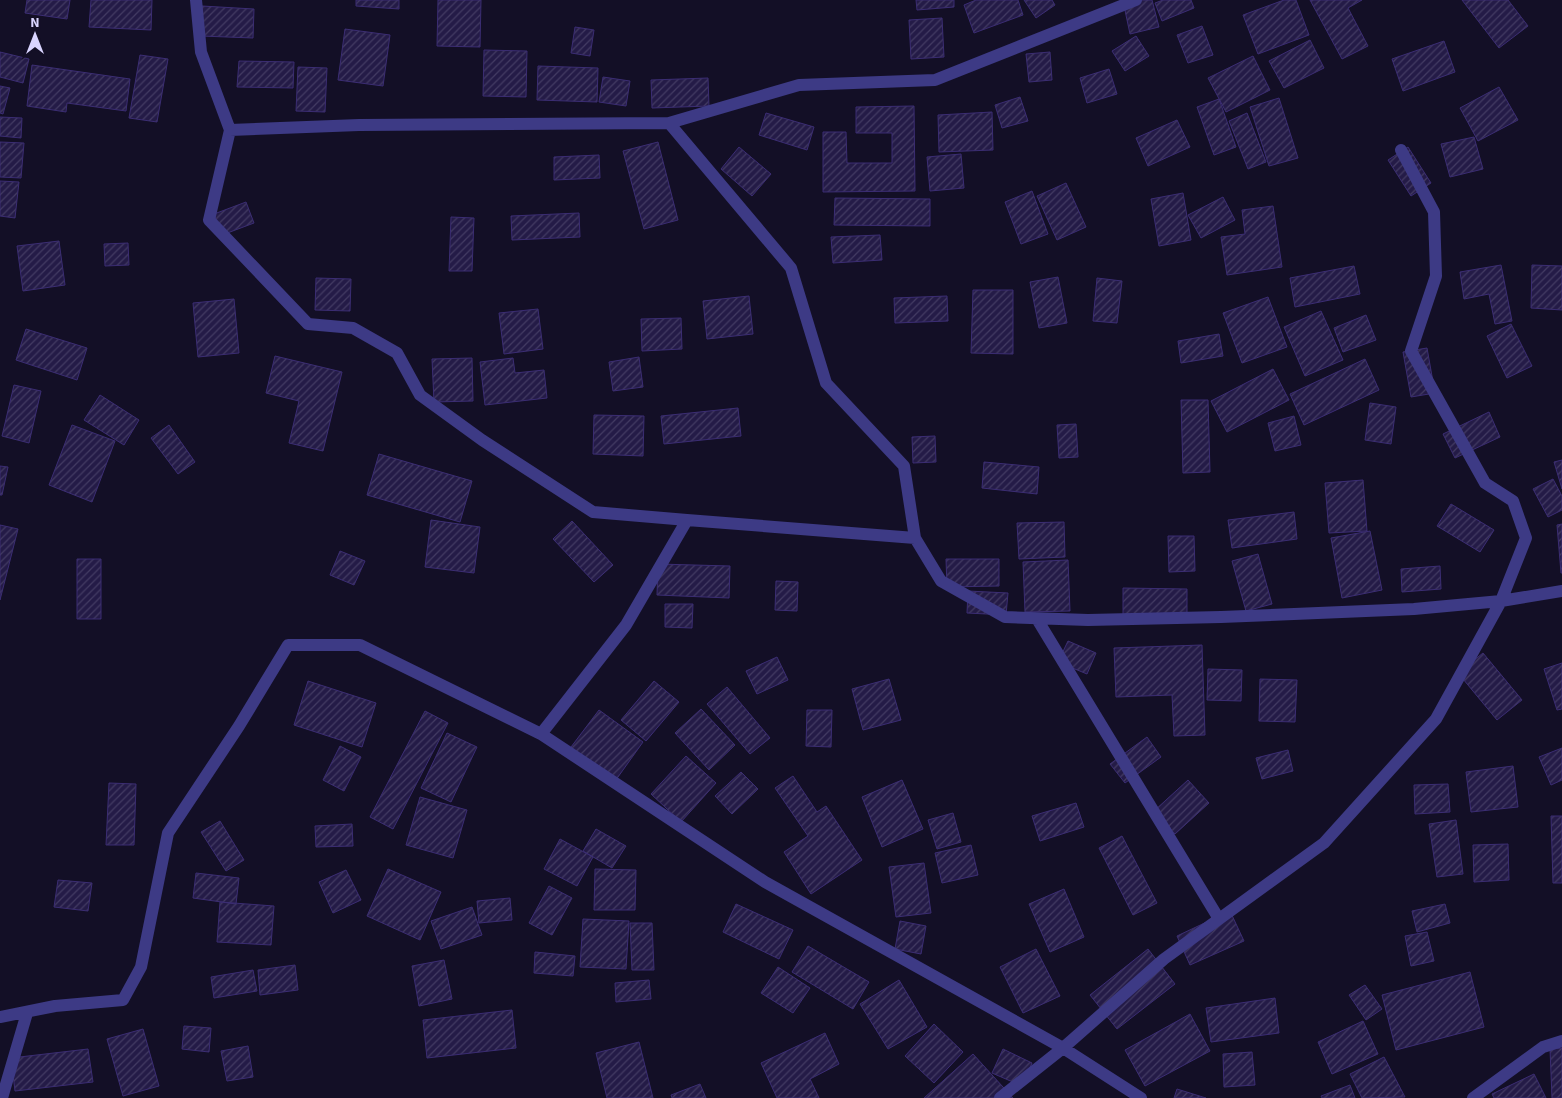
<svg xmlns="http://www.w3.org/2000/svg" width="1562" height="1098" font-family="'Source Sans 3',sans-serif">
	<defs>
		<pattern id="building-hatch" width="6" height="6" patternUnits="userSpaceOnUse" patternTransform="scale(1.25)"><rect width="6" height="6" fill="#241b47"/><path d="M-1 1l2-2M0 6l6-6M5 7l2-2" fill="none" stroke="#433b63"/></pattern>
	</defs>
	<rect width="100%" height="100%" fill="#130f26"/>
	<!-- building -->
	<path fill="url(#building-hatch)" stroke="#3b2d73" d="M27 0H70L67 19 25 13Z
		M91 0H152L151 30 89 27Z
		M356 0H399V9L356 6Z
		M438 0H481L480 47 437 46Z
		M916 0H954V7L917 10Z
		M976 0H1018L1023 15 974 33 964 5Z
		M1024 0H1052L1055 5 1036 18Z
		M1127 0H1152L1159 27 1130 34 1123 1Z
		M1163 0H1191L1194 8 1162 21 1155 3Z
		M1284 0H1296L1309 35 1258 54 1243 15Z
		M1310 0H1362L1348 8 1368 46 1342 59Z
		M1462 0H1508L1528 26 1499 48Z
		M202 6 254 9 253 38 201 36Z
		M942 18 944 57 911 59 909 20Z
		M1202 26 1213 55 1188 63 1177 35Z
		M575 27 594 30 590 56 571 53Z
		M345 29 390 35 383 86 338 80Z
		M1136 36 1149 56 1125 71 1112 51Z
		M1310 40 1324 68 1284 88 1269 61Z
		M1444 41 1455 72 1403 91 1392 59Z
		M484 50 527 51 526 97 483 96Z
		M0 52 29 59 23 83 0 77Z
		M1050 52 1052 80 1029 82 1026 54Z
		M140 55 168 59 157 122 129 118Z
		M1253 56 1270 90 1226 112 1208 78Z
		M239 61 294 62 293 88 237 87Z
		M32 65 130 79 126 111 67 103 66 112 27 106Z
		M538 66 598 68 597 102 537 100Z
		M298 67 327 68 325 112 296 111Z
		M1109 69 1117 94 1087 103 1080 78Z
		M603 77 630 81 626 106 599 102Z
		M708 78 709 106 652 108 651 80Z
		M0 86 10 88 3 114 0 113Z
		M1499 87 1518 120 1478 141 1460 108Z
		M1020 97 1028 121 1002 128 995 105Z
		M1279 98 1298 158 1269 166 1250 107Z
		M1219 99 1236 147 1214 155 1197 107Z
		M914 106 915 191 823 192V132H846L847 163H892V133H856V107Z
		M992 112 993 150 939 152 938 115Z
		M766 113 814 127 807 150 759 135Z
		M1247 113 1266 162 1248 169 1229 121Z
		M0 117 22 118 21 138 0 136Z
		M1177 120 1190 147 1148 166 1136 138Z
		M1474 137 1483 169 1450 177 1441 144Z
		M0 142 24 143 21 178 0 177Z
		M658 142 678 220 644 229 623 151Z
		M739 147 771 174 752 196 721 169Z
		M1408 147 1431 183 1411 196 1388 160Z
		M961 154 964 188 930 191 927 157Z
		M599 155 600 178 554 180V157Z
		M0 181 19 182 15 218 0 216Z
		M1066 183 1086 227 1057 240 1037 196Z
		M1032 191 1048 234 1021 244 1005 202Z
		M1183 193 1191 240 1159 246 1151 199Z
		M1223 197 1235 220 1201 238 1188 215Z
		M835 198 930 199V226L834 225Z
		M246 202 254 223 222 235 214 214Z
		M1273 206 1282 267 1227 275 1221 237 1245 234 1242 210Z
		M579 213 580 237 512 240 511 216Z
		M451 217 474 218 472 271H449Z
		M880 235 882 260 833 263 831 237Z
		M59 241 65 285 23 291 17 246Z
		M128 243 129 265 105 266 104 244Z
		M1501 265 1512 321 1495 324 1489 294 1464 299 1460 272Z
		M1532 265 1562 266V310L1531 308Z
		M1354 266 1360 294 1295 307 1290 278Z
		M1058 277 1067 323 1039 328 1030 282Z
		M316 278 351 279 350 311 315 310Z
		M1097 278 1122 281 1117 323 1093 321Z
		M973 290H1013V354L971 353Z
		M749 296 753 334 707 339 703 301Z
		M947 296 948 321 895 323 894 298Z
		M1268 297 1287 347 1242 363 1223 313Z
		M234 299 239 353 198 357 193 303Z
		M538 309 543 349 504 354 499 313Z
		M1321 311 1343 360 1305 376 1284 327Z
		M1366 315 1376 340 1343 352 1334 328Z
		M681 318 682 349 642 351 641 319Z
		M1511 324 1532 366 1507 378 1487 336Z
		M26 329 87 348 77 380 16 360Z
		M1219 334 1223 356 1181 363 1178 341Z
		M1427 348 1435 393 1411 397 1403 352Z
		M275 356 342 372 323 451 289 443 299 401 266 393Z
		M639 357 643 387 613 391 609 362Z
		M472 358 473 401 434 402 432 359Z
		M513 358 515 373 544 370 547 398 485 405 480 362Z
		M1365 359 1379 390 1304 425 1290 394Z
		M1273 369 1289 400 1227 432 1211 401Z
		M14 385 41 391 29 443 2 436Z
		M100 395 139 420 124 445 84 420Z
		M1181 400H1208L1210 472 1183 473Z
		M1370 403 1396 407 1391 444 1365 440Z
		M738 408 741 436 664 444 661 416Z
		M1489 412 1500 437 1455 458 1443 434Z
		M594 415 644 416 643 456 593 454Z
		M1294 416 1301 445 1275 451 1268 423Z
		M1076 424 1078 457 1059 458 1057 425Z
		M72 425 115 441 92 502 49 485Z
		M169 425 195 462 178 474 151 438Z
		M935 436 936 462 913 463 912 437Z
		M379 454 472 481 460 522 367 495Z
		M1562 460V489L1554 462Z
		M984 462 1039 467 1037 494 982 488Z
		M0 466 8 467 2 495H0Z
		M1553 479 1562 496V510L1548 517 1533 489Z
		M1363 480 1367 531 1329 533 1325 483Z
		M1451 504 1494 530 1480 552 1437 526Z
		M1294 512 1297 539 1232 548 1228 520Z
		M431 520 480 527 474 573 425 567Z
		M572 521 613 565 594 582 553 539Z
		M1064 522 1065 557 1019 559 1017 523Z
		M1562 524V573H1561L1557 525Z
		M0 525 18 529 0 600Z
		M1370 531 1382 590 1342 598 1331 538Z
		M1168 536H1194L1195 571 1169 572Z
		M340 551 365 561 354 585 330 575Z
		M1258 554 1272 604 1246 611 1232 561Z
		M77 559H101V619H77Z
		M946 559H999V586L947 587Z
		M1068 560 1070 611 1025 612 1023 562Z
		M658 564 730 566 729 598 657 595Z
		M1440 566 1441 589 1402 592 1401 569Z
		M776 581 798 582 797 611 775 610Z
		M1123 588 1187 589V617L1123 616Z
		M968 591 1008 593 1006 615 967 613Z
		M665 604H693L692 628 665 627Z
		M1068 641 1096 653 1087 674 1058 662Z
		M1202 645 1205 735 1174 736 1172 695 1116 697 1114 648Z
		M1483 653 1522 700 1497 720 1458 673Z
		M777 657 788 680 757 694 746 671Z
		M1562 663V709L1557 710 1544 669Z
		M1208 669 1242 670 1241 701 1207 700Z
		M889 679 901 720 863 730 852 689Z
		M1260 679 1297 680 1295 722 1259 721Z
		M308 681 376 703 362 747 294 725Z
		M654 681 679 702 646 741 621 720Z
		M727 687 770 738 750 754 707 704Z
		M701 709 735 745 709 770 675 733Z
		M599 710 643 742 613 784 568 751Z
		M807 710H832L831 747 806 746Z
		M425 711 448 723 393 829 370 817Z
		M447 733 477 747 451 802 421 788Z
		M1147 737 1161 757 1125 783 1110 764Z
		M340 746 361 757 344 791 323 780Z
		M1562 748V780L1551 785 1539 757Z
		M1288 750 1293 771 1262 779 1256 758Z
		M686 756 716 783 681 822 651 794Z
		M1513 766 1518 807 1471 812 1466 772Z
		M741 772 758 789 732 814 715 796Z
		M793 776 817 812 826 806 862 860 811 894 784 852 808 836 775 788Z
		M902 780 923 829 882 847 862 797Z
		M1188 780 1209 803 1175 834 1154 811Z
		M109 783 136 784 134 845H106Z
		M1448 784 1450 812 1415 814 1414 785Z
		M420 797 467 810 453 858 406 845Z
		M1076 803 1084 827 1040 841 1032 816Z
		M953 813 961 842 937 849 928 820Z
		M1551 816H1562V883H1553Z
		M1456 820 1463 874 1437 877 1429 824Z
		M220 821 244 860 226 871 201 832Z
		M352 824 353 846 316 847 315 826Z
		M596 829 626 846 612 868 583 851Z
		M1122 836 1157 903 1133 915 1099 848Z
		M560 839 593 857 577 886 544 869Z
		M1508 844 1509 880 1474 882 1473 845Z
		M971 845 978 875 942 883 935 853Z
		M924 863 931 913 896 917 889 867Z
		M388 869 441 892 420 940 367 916Z
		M595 869 636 870 635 910H594Z
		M346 870 361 900 333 913 319 882Z
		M196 873 239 878 236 904 193 898Z
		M58 880 92 883 88 911 54 907Z
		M549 886 572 898 552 935 529 923Z
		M1064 889 1084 937 1050 952 1029 904Z
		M510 898 512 920 479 923 477 901Z
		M220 902 274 906 271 945 217 942Z
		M736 904 793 930 779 959 723 932Z
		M1445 904 1450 923 1417 932 1412 911Z
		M472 907 482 935 441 949 431 921Z
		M1230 911 1244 941 1190 965 1177 936Z
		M583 919 629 921 626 969 580 967Z
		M900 921 926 926 921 954 895 949Z
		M630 923H652L654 970H632Z
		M1427 932 1434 961 1411 966 1405 936Z
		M808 946 869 982 853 1009 792 972Z
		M1036 949 1060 996 1023 1013 1000 967Z
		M1148 949 1175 984 1117 1029 1090 995Z
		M535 952 575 956 573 976 534 973Z
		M444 960 452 999 419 1006 412 966Z
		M295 965 298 990 260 995 258 970Z
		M778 967 810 988 793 1013 761 993Z
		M253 970 257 991 214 998 211 977Z
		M1470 972 1484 1027 1396 1050 1382 995Z
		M649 980 651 999 616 1002 615 983Z
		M899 980 927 1027 888 1049 860 1004Z
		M1365 985 1382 1009 1366 1020 1349 995Z
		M1275 998 1279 1033 1211 1042 1206 1008Z
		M512 1010 516 1048 427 1058 423 1020Z
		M1190 1014 1210 1051 1145 1086 1125 1050Z
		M1363 1021 1378 1054 1332 1074 1318 1042Z
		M934 1024 963 1052 934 1083 905 1056Z
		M184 1026 211 1028 209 1052 182 1049Z
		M143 1029 159 1086 123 1096 107 1039Z
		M825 1033 839 1064 810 1079 819 1098H777L761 1063Z
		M639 1042 653 1098H607L596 1053Z
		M248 1046 253 1077 227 1081 221 1051Z
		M1562 1048V1098H1552L1550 1049Z
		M88 1049 93 1082 15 1091 11 1058Z
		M1003 1049 1032 1063 1022 1086 992 1073Z
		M1252 1052 1255 1085 1224 1087 1223 1054Z
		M973 1054 1013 1098H924Z
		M1384 1057 1405 1097 1362 1098 1350 1074Z
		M1534 1074 1546 1098H1494L1492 1094Z
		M700 1084 706 1098H672L671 1095Z
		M1350 1085 1355 1098H1322L1321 1096Z
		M1177 1089 1206 1098H1174Z"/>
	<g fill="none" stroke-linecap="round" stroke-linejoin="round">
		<!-- minor -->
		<path stroke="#3d3a85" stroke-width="12" d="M196 0 201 52 230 130 359 125 669 123 791 268 826 383 904 466 915 538
			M669 123 799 85 935 80 1136 0
			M230 130 209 220 308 324 353 328 397 353 420 395 482 440 593 512 687 520 915 538 941 581 1005 617 1088 620 1221 617 1414 609 1501 601 1526 538 1513 501 1485 483 1411 351 1436 276 1434 212 1401 150
			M1037 619 1219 919
			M541 734 626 625 687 520
			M0 1017 55 1006 123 1000 141 967 168 833 239 726 288 645H360L541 734 765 882 1063 1048 1141 1098
			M2 1098 27 1013
			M1000 1098 1063 1048 1164 959 1324 843 1436 719 1501 601 1562 591
			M1473 1098 1543 1047 1562 1041"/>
	</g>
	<!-- north arrow -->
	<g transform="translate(35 35)" stroke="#130f26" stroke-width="4" paint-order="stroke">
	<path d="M0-4L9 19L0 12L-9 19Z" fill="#d9d4ff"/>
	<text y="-8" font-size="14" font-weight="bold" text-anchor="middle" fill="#d9d4ff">N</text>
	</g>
</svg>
